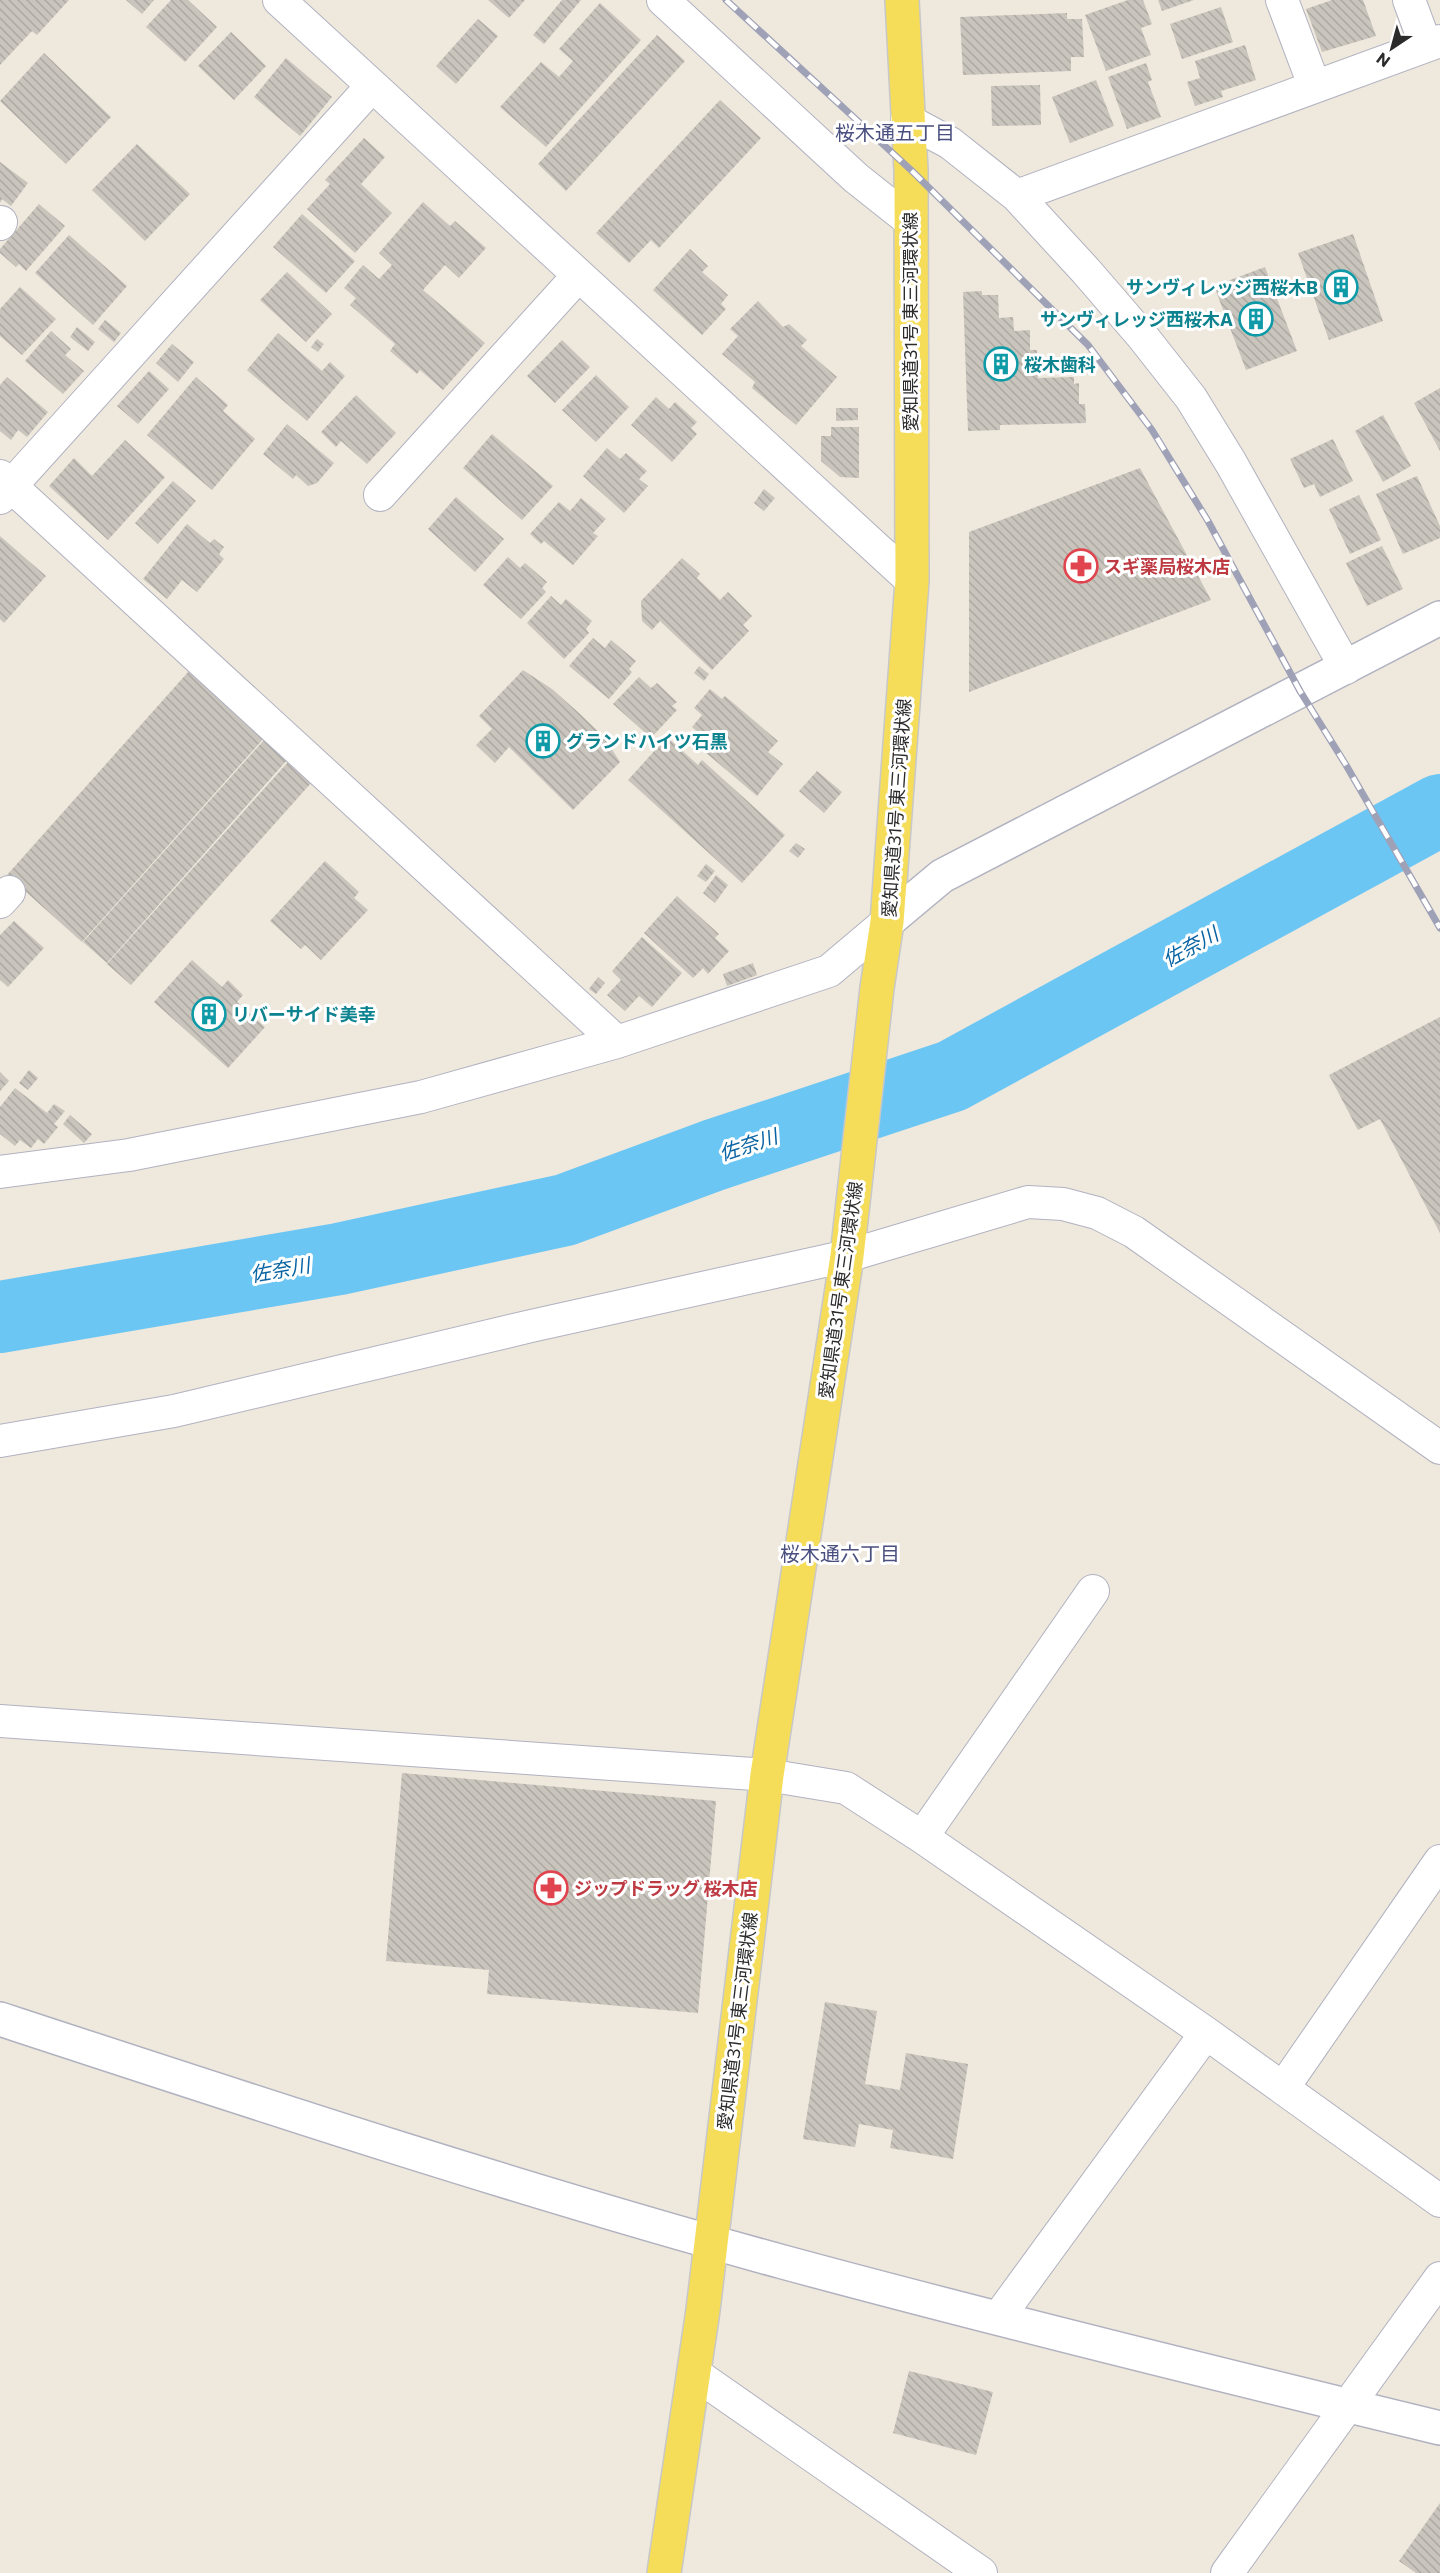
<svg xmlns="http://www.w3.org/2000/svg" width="1440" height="2573" font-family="Commissioner,'Noto Sans JP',sans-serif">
	<defs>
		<pattern id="building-back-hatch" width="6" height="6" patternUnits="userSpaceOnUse" patternTransform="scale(1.5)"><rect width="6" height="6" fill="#c9c5bd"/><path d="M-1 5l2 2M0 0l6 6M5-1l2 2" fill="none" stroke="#ada9a3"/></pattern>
	</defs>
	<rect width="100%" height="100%" fill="#eee8dd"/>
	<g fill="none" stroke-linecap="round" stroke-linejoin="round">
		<!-- river -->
		<path stroke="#6cc6f4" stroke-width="72" d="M0 1317 339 1259 565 1210 714 1155 952 1076 1440 810"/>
	</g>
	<!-- building -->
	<path fill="url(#building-back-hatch)" d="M0 0H69L37 35 32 31 0 65Z
		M126 0H154L142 14Z
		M171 0H188L217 27 185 62 146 27Z
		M488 0H525L509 18Z
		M562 0H581L544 44 533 35Z
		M1128 0H1143L1152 24 1141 28 1151 55 1106 71 1085 15Z
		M1158 0H1194L1162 11Z
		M1332 0H1363L1376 36 1322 52 1306 9Z
		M600 3 641 40 546 147 500 107 541 62 559 77 573 61 559 49Z
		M1221 7 1233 42 1182 59 1170 24Z
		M1067 13V19H1082L1084 57H1071V71L963 75 960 17Z
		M478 19 498 36 456 84 436 66Z
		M231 32 266 66 234 100 198 66Z
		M657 35 685 61 566 191 538 164Z
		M1245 45 1256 80 1221 91 1223 97 1195 106 1187 82 1200 78 1195 61Z
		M44 53 111 117 66 164 0 101Z
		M286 58 332 97 300 136 254 97Z
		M1146 63 1152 80 1148 82 1161 117 1127 129 1108 77Z
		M1096 80 1114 126 1070 143 1052 97Z
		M1040 85 1041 125 992 126 991 86Z
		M720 100 761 138 659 248 651 240 629 263 596 233Z
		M364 138 385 157 361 184 392 213 355 253 307 209 330 184 325 180Z
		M137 144 190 194 145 241 92 190Z
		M0 162 28 183 11 206 2 199 0 203Z
		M423 202 450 226 455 221 486 248 459 278 445 265 423 290 485 343 443 390 420 370 417 374 390 351 395 344 350 305 356 298 344 288 363 265 379 279 392 265 379 253Z
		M39 204 65 226 26 271 19 264 16 267 0 253V249Z
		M302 214 355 261 326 293 273 247Z
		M1353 234 1383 321 1329 340 1298 253Z
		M69 235 127 286 93 325 35 273Z
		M690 249 708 266 702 272 728 295 721 304 726 309 702 335 653 290Z
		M1265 267 1297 351 1246 370 1214 286Z
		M287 272 332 314 306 342 260 300Z
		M20 287 56 319 22 355 0 336V309Z
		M982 291V295H998L999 318 1013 317 1014 331 1030 330V350H1037L1038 378 1074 377V384L1079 383V404H1085L1086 423 1000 425V430L968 431 963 292Z
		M758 301 783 327 789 324 807 340 801 346 837 377 796 425 752 388 755 382 722 354 738 336 730 329Z
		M105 320 121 333 114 342 98 329Z
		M77 327 95 342 88 351 70 337Z
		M51 331 71 349 65 355 84 371 63 394 25 361Z
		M278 333 322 371 330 362 345 376 307 421 247 370Z
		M317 339 324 344 318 352 311 347Z
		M562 340 590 367 555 403 527 376Z
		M172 344 194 362 178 382 156 363Z
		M149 371 169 389 138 424 117 406Z
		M596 375 629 407 596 442 562 410Z
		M7 377 48 412 27 437 18 430 11 440 0 431V385Z
		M196 377 228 405 223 411 255 439 212 490 147 435Z
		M1440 388V451L1414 403Z
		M356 395 396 433 367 464 341 441 336 447 321 432Z
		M656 397 669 409 675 402 697 422 691 428 697 434 672 462 631 425Z
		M836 408H858V420L836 421Z
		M1383 415 1411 466 1383 482 1355 431Z
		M287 424 334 463 317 483 308 486 296 475 293 479 263 454Z
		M831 427H859V478L840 477 821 461V436H831Z
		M492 434 553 486 522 520 463 468Z
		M1333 439 1353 481 1320 497 1314 484 1304 488 1290 459Z
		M125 440 165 477 108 540 49 486 74 458 92 476Z
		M607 448 620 459 626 453 647 471 639 479 648 486 624 513 583 476Z
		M1140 468 1211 600 969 692V532Z
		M1417 476 1440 526V538L1403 554 1376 494Z
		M173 481 196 501 158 544 135 523Z
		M764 489 775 498 764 511 754 503Z
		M1359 495 1381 540 1350 554 1329 509Z
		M456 497 504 539 475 572 428 529Z
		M581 498 606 519 593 533 598 536 573 565 544 541 541 544 530 534 559 502 570 511Z
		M187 524 210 543 214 539 224 547 219 554 224 559 197 592 182 580 167 599 143 579Z
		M0 536 46 576 4 623 0 619Z
		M1382 546 1403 589 1367 606 1346 563Z
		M508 557 520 568 525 563 547 582 542 588 546 592 521 619 483 585Z
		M682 558 700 574 697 578 720 600 728 592 752 616 743 625 749 631 712 670 660 621 652 630 642 621 641 601Z
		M551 596 561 605 566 599 592 621 586 629 589 633 564 659 527 623Z
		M593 638 605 648 611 640 636 661 629 669 632 672 609 699 569 666Z
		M699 666 709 674 704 681 694 673Z
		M523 670 552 689 579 713 604 737 620 762 573 810 509 747 495 763 476 745 492 729 479 716Z
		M189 671 264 738 82 942 7 875Z
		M639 677 651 688 657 683 677 702 672 706 677 710 651 738 613 704Z
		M710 689 722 699 725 696 778 741 768 752 783 764 757 796 692 741 699 733 692 727 702 715 694 708Z
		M667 737 698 765 702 760 785 835 742 883 628 780Z
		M264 740 287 760 107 963 83 942Z
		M289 761 312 782 131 985 107 964Z
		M817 771 842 792 824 813 799 791Z
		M796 843 805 849 798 858 789 851Z
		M325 861 359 892 354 898 368 910 321 960 305 945 301 949 270 921Z
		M706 864 715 871 706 882 697 876Z
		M716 875 728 885 715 903 703 893Z
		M677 896 719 934 715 938 729 951 708 974 703 968 693 978 644 933Z
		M14 921 44 948 8 987 0 980V935Z
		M642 937 682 973 652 1007 639 996 625 1011 607 995 621 980 612 971Z
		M192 960 222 987 228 980 243 995 237 1002 265 1027 228 1068 154 1002Z
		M753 963 757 975 727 986 723 974Z
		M598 977 605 983 596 994 589 989Z
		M1440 1017V1233L1380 1119 1358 1130 1329 1075Z
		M29 1070 38 1078 28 1090 19 1083Z
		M0 1072 9 1081 0 1091Z
		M15 1088 47 1113 54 1104 65 1111 54 1124 58 1127 44 1144 38 1139 31 1148 20 1140 15 1146 0 1134V1107Z
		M70 1115 92 1134 84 1143 63 1124Z
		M402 1773 716 1801 698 2013 487 1994 489 1970 386 1961Z
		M825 2002 877 2011 865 2084 900 2090 906 2053 968 2064 953 2159 890 2148 893 2130 859 2124 855 2147 803 2139Z
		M909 2371 993 2392 976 2455 893 2433Z
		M1440 2503V2573H1416L1399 2561Z"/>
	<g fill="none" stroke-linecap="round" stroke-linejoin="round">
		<defs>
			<path id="street" d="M279 0 912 581
				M663 0 856 178 909 220
				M1282 0 1314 85
				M1409 0 1426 46
				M907 120 950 143 1017 196 1086 271 1143 337 1191 398 1231 463 1346 668
				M1017 196 1440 41
				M0 224 1 222
				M0 476 617 1042
				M380 495 578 276
				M0 498 371 87
				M0 902 9 892
				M0 1172 129 1155 421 1097 617 1042 829 971 887 922
				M0 1441 174 1411 531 1326 847 1256 1028 1202 1063 1204 1097 1213 1134 1232 1440 1448
				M0 1721 767 1775 846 1788 922 1837 1206 2033 1440 2201
				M922 1837 1093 1591
				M1283 2088 1440 1861
				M998 2318 1206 2033
				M694 2373 981 2573
				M1227 2573 1440 2278"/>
			<path id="secondary" d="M887 922 942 876 1440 618
				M0 2019C259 2104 520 2190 783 2262 1001 2321 1221 2375 1440 2428"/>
			<path id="primary" d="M664 2573 703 2310 767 1775 847 1256 877 988 887 922 912 581 911 170 902 0"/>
		</defs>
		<!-- street casing -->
		<use href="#street" stroke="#b1b2c0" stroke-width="34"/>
		<!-- secondary casing -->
		<use href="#secondary" stroke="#b1b2c0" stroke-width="36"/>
		<!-- primary casing -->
		<use href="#primary" stroke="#c8c8c8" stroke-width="36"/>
		<!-- street -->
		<use href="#street" stroke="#fff" stroke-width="32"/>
		<!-- secondary -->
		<use href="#secondary" stroke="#fff" stroke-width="33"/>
		<!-- primary -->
		<use href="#primary" stroke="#f6dd59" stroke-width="33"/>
		<defs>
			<path id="rail" d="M726 0 911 170 1088 345 1152 430 1208 521 1300 691 1346 765 1440 928"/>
		</defs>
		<!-- rail casing -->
		<use href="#rail" stroke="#9fa1b6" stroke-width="7"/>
		<!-- rail -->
		<use href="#rail" stroke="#fff" stroke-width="4.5" stroke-dasharray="14" stroke-linecap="butt"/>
	</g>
	<!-- icons -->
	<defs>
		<symbol id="building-ring" viewBox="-11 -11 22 22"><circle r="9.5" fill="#fff" stroke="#0f9aa8" stroke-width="1.5"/><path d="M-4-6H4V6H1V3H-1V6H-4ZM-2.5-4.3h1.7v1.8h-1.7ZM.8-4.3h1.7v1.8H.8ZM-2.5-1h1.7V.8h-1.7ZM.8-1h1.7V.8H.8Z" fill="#0f9aa8"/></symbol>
		<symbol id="pharmacy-ring" viewBox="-11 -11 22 22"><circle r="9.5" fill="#fff" stroke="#e0444e" stroke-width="1.5"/><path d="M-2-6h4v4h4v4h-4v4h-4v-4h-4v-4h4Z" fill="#e0444e"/></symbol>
	</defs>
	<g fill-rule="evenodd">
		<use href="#building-ring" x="1322" y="268" width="38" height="38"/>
		<use href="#building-ring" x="1237" y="300" width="38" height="38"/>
		<use href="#building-ring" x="982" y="345" width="38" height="38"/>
		<use href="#pharmacy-ring" x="1062" y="547" width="38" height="38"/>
		<use href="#building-ring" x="524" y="722" width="38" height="38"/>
		<use href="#building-ring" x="190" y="995" width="38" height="38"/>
		<use href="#pharmacy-ring" x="532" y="1869" width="38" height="38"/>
	</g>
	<g text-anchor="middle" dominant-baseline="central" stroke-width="6" stroke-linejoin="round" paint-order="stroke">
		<!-- culture labels -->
		<g font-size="18" font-weight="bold" fill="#0d838f" stroke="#fff" text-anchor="start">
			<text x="1318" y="287" text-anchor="end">サンヴィレッジ西桜木B</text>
			<text x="1233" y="319" text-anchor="end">サンヴィレッジ西桜木A</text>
			<text x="1024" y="364">桜木歯科</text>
			<text x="566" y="741">グランドハイツ石黒</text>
			<text x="232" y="1014">リバーサイド美幸</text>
		</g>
		<!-- street labels -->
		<g font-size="18" fill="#2b2b2b" stroke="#fff">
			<text transform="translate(910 322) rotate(-90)">愛知県道31号 東三河環状線</text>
			<text transform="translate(896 808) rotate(-86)">愛知県道31号 東三河環状線</text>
			<text transform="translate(840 1290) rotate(-82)">愛知県道31号 東三河環状線</text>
			<text transform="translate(737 2021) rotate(-83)">愛知県道31号 東三河環状線</text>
		</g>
		<!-- health labels -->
		<g font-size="18" font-weight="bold" fill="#be3a42" stroke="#fff" text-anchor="start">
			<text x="1104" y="566">スギ薬局桜木店</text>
			<text x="574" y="1888">ジップドラッグ 桜木店</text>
		</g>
		<!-- neighbourhood labels -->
		<g font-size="20" fill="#494f7e" stroke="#fff">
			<text x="895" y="132">桜木通五丁目</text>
			<text x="840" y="1553">桜木通六丁目</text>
		</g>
		<!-- water labels -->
		<g font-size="20" font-style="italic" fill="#0863a3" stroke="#fff">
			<text transform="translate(1190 946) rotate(-29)">佐奈川</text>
			<text transform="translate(748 1144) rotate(-18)">佐奈川</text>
			<text transform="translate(280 1269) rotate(-10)">佐奈川</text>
		</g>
	</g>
	<!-- north arrow -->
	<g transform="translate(1392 48) rotate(216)" stroke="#ffffff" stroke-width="4.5" paint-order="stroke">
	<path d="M0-4.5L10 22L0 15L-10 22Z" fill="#2b2b2b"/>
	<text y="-9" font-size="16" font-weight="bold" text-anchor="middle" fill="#2b2b2b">N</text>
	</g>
</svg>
